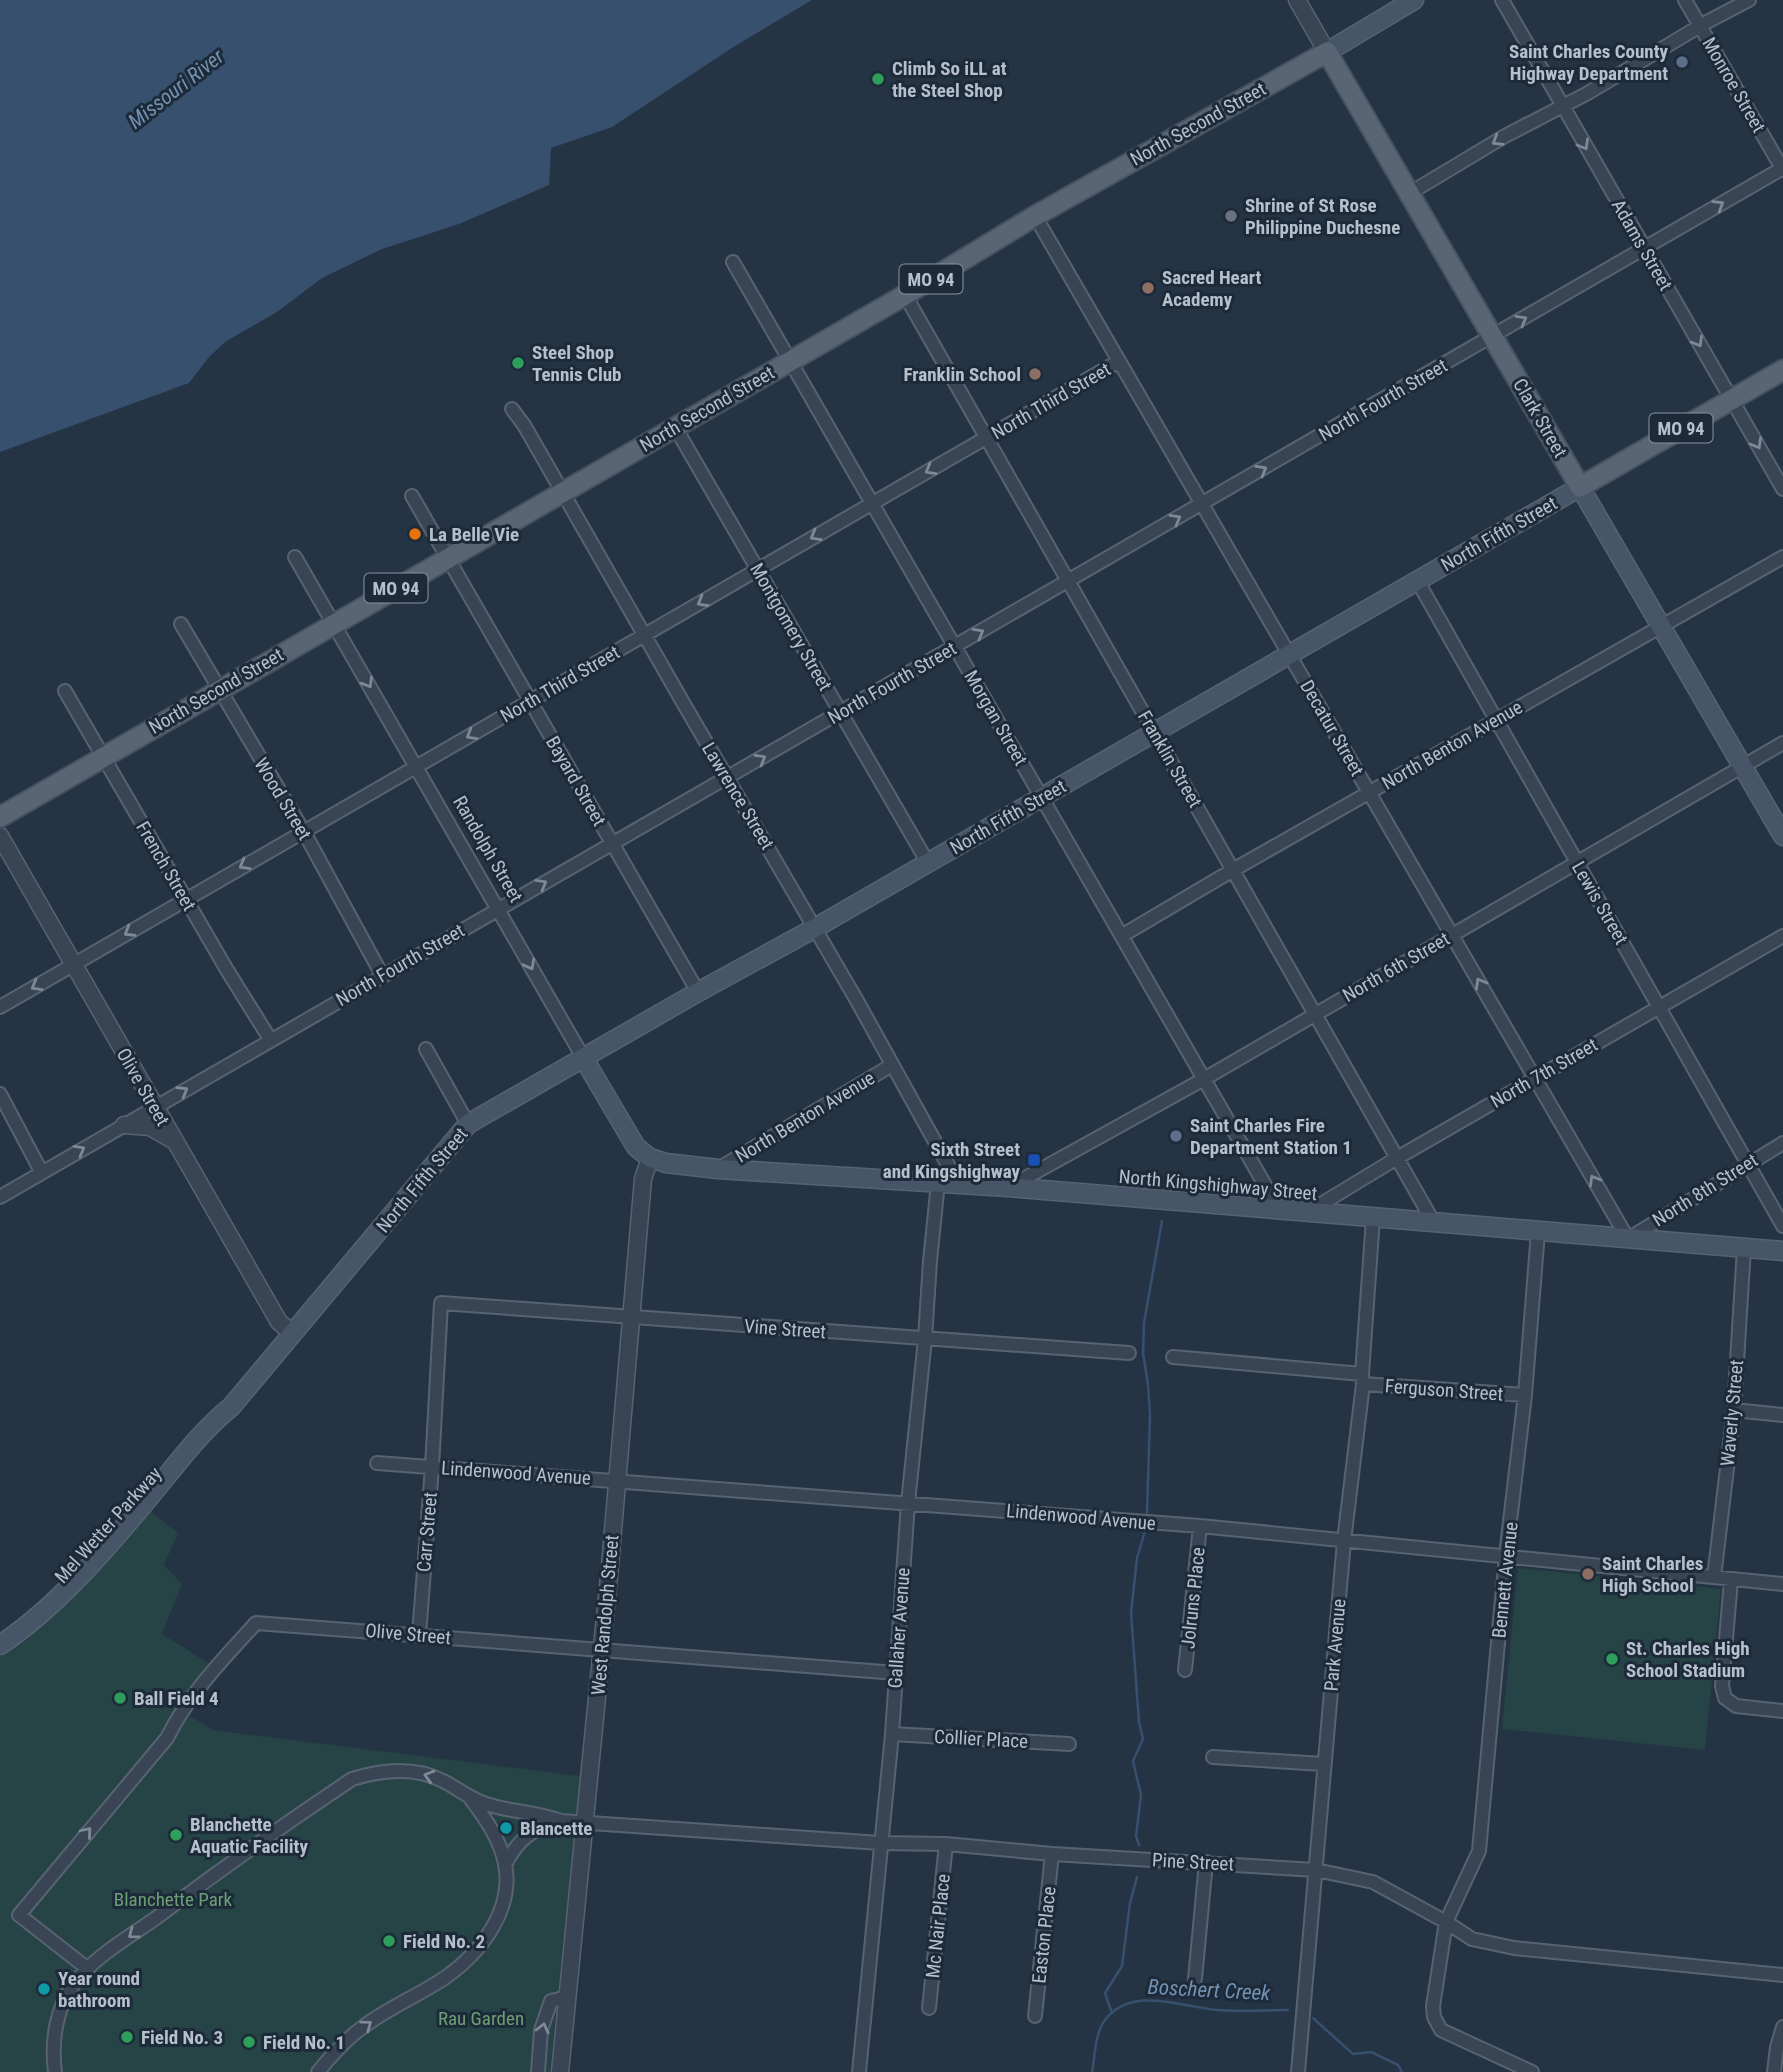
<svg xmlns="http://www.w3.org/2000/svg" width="1783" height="2072" font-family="'Roboto Condensed',sans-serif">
	<rect width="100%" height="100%" fill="#243444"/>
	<!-- green -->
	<path fill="#264345" d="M150 1511 178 1533 164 1565 182 1584 162 1634 216 1668 175 1723 182 1725 190 1716 213 1730 580 1776 550 2072H0V1656C59 1617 103 1563 150 1511Z
		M1518 1568 1721 1589 1705 1750 1502 1729Z"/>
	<!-- water -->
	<path fill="#37506d" d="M0 0H812L735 46 612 127 551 148 549 185 459 224 382 249 322 278 277 312 225 342 209 357 189 383 0 452Z"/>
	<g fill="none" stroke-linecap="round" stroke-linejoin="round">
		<!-- stream -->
		<path stroke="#37506d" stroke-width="2.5" d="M1147 1513 1150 1415 1148 1384 1143 1353 1144 1323 1162 1221
			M1139 1845 1136 1836 1141 1795 1133 1761 1143 1739 1139 1722 1131 1613 1137 1558 1145 1531
			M1112 2013 1105 1993 1122 1966 1130 1903 1137 1877
			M1313 2018 1353 2054 1371 2052 1398 2065 1402 2072
			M1092 2072C1095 2057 1095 2032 1105 2020 1132 1985 1182 2007 1217 2010 1240 2012 1265 2010 1288 2010"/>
		<defs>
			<path id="minor" d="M1502 0 1783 489
				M1685 0 1783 170
				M1410 193 1505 136 1588 93 1705 23 1749 0
				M1035 216 1628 1239 1783 1143
				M733 262 1280 1211
				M905 295 1434 1223
				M512 409 524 425 685 706 856 999 959 1185
				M675 427 928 863
				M412 496 698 992
				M295 557 584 1059
				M1417 580 1783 1226
				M181 624 304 832 382 975
				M65 691 227 970 270 1039
				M1123 935 1233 870 1783 557
				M0 1007 1119 361
				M426 1049 468 1124
				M0 1094 42 1173
				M718 1169 892 1065
				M1009 1187 1204 1079 1783 743
				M0 1197 1783 168
				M1308 1212 1397 1158 1783 936
				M1173 1357 1362 1374
				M1363 1384 1525 1395
				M1734 1410 1783 1415
				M377 1463 1200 1526 1783 1584
				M1714 1577 1734 1410 1744 1248
				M1731 1580 1722 1686 1725 1698 1736 1706 1783 1711
				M419 1635 432 1467 441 1303 1129 1353
				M1185 1670 1200 1526
				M892 1734 1069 1744
				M1213 1757 1323 1764
				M561 1821 880 1843 946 1844 1052 1854 1316 1870 1373 1882 1446 1922 1472 1939 1514 1948 1783 1975
				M88 1969 19 1915 167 1738C188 1695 224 1658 256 1623L896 1673
				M1195 1979 1206 1862
				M929 2008 946 1844
				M1035 2016 1052 1854
				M55 2072C51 2041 56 2006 76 1981 97 1955 129 1937 156 1918 220 1870 286 1823 352 1779 381 1770 415 1766 443 1781 457 1788 470 1799 486 1804 511 1812 536 1812 561 1821 534 1827 517 1840 505 1865
				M318 2072C331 2056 346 2039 363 2027 389 2007 420 1995 446 1977 481 1952 514 1910 505 1864 500 1839 485 1818 470 1798
				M538 2072 541 2030 551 2001 567 1997
				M859 2072 892 1734 908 1503 925 1339 930 1261 938 1183
				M1298 2072 1344 1541 1363 1384 1362 1374 1373 1218
				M1532 2072 1441 2030 1434 2017 1433 2006 1446 1922 1479 1851 1506 1555 1525 1395 1538 1232
				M1774 2072 1777 2047 1783 2027"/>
			<path id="tertiary" d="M1297 0 1327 52
				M0 836 279 1322 292 1333
				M124 1125 150 1127 171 1139
				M560 2072 610 1566 643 1179 650 1158"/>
			<path id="secondary" d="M1327 52 1414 0
				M584 1059 636 1147 650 1158 666 1163 718 1169 1008 1187 1783 1251
				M0 1645C56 1608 109 1546 152 1494 177 1464 200 1432 231 1407L468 1124 698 992 815 928 1580 487 1783 836"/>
			<path id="primary" d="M0 817 905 295 1035 216 1327 52 1580 487 1783 370"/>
		</defs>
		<!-- minor casing -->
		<use href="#minor" stroke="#576371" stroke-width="16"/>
		<!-- tertiary casing -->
		<use href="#tertiary" stroke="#576371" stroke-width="19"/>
		<!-- secondary casing -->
		<use href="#secondary" stroke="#576371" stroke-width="21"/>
		<!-- primary casing -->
		<use href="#primary" stroke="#465160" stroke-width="23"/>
		<!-- minor -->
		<use href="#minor" stroke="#394554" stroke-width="12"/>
		<!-- tertiary -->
		<use href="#tertiary" stroke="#394554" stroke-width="16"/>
		<!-- secondary -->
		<use href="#secondary" stroke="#465567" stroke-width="18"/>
		<!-- primary -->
		<use href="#primary" stroke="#576574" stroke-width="19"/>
	</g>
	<!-- one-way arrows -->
	<defs><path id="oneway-chevron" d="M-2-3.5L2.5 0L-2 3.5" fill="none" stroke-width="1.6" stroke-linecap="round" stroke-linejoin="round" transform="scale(1.75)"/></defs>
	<g stroke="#7e8997">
		<use href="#oneway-chevron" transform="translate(1497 141) rotate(149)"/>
		<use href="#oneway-chevron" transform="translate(1584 145) rotate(60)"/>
		<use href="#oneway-chevron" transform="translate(1719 205) rotate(-31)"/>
		<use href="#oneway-chevron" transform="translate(1522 320) rotate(-30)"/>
		<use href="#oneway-chevron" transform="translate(1698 342) rotate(60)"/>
		<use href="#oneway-chevron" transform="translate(1757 444) rotate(60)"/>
		<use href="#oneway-chevron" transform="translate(930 470) rotate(150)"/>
		<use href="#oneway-chevron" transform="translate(1262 470) rotate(-30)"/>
		<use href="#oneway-chevron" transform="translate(1176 519) rotate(-30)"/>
		<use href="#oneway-chevron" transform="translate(815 536) rotate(150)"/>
		<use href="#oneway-chevron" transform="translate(702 602) rotate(150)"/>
		<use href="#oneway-chevron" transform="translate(979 633) rotate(-30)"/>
		<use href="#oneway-chevron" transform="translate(368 683) rotate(59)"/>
		<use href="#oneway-chevron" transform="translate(471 735) rotate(150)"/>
		<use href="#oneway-chevron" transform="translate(761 759) rotate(-30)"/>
		<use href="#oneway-chevron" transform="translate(244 865) rotate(150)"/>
		<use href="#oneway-chevron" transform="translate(542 884) rotate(-30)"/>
		<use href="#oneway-chevron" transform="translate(129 932) rotate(149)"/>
		<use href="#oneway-chevron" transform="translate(530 965) rotate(62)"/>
		<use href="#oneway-chevron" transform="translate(1480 983) rotate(-120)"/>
		<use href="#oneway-chevron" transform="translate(36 986) rotate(150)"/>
		<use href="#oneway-chevron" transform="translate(183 1091) rotate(-31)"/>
		<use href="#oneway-chevron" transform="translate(80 1150) rotate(-30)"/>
		<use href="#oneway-chevron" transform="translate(1594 1180) rotate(-120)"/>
		<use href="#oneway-chevron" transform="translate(429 1776) rotate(-164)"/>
		<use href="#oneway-chevron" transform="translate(87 1832) rotate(-50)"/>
		<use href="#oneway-chevron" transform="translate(133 1934) rotate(143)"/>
		<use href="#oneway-chevron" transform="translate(367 2025) rotate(-36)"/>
		<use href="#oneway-chevron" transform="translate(543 2028) rotate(-77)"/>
	</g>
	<!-- markers -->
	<g fill="#5c6f8a" stroke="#1d2a39" stroke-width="2.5">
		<circle cx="1682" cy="62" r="7"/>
		<circle cx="1176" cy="1136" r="7"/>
	</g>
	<g fill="#2e9e5b" stroke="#1d2a39" stroke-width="2.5">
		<circle cx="878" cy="79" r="7"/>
		<circle cx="518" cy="363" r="7"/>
		<circle cx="1612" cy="1659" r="7"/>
		<circle cx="120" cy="1698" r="7"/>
		<circle cx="176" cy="1835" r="7"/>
		<circle cx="389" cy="1941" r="7"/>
		<circle cx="127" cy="2037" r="7"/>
		<circle cx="249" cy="2042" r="7"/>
	</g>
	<circle fill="#6b7280" stroke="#1d2a39" stroke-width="2.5" cx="1231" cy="216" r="7"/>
	<g fill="#8d6e63" stroke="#1d2a39" stroke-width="2.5">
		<circle cx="1148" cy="288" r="7"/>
		<circle cx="1035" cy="374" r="7"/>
		<circle cx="1588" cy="1574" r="7"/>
	</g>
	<circle fill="#e8710a" stroke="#1d2a39" stroke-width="2.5" cx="415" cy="534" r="7"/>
	<rect fill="#1a4fb4" stroke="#1d2a39" stroke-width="2.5" x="1027" y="1153" width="14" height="14" rx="3.5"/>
	<g fill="#0f9aa8" stroke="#1d2a39" stroke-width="2.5">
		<circle cx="506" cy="1828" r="7"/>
		<circle cx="44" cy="1989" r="7"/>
	</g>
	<g text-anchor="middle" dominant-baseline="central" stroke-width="6" stroke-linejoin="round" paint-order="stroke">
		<!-- shield labels -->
		<g fill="#1d2a39" stroke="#8893a1" stroke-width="2">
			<rect x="899.5" y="264.5" width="63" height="29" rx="5"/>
			<rect x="1649.5" y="413.5" width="63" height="29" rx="5"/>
			<rect x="364.5" y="573.5" width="63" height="29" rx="5"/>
		</g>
		<g font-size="18" font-weight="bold" fill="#b6c0cd">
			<text x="931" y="279">MO 94</text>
			<text x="1681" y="428">MO 94</text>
			<text x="396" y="588">MO 94</text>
		</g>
		<!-- poi labels -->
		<g font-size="19" font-weight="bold" fill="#b6c0cd" stroke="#1d2a39" text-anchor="start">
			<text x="1668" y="51" text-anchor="end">Saint Charles County<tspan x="1668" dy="22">Highway Department</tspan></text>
			<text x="892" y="68">Climb So iLL at<tspan x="892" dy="22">the Steel Shop</tspan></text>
			<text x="1245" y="205">Shrine of St Rose<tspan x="1245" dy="22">Philippine Duchesne</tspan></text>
			<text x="1162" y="277">Sacred Heart<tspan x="1162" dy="22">Academy</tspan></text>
			<text x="532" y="352">Steel Shop<tspan x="532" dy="22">Tennis Club</tspan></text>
			<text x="1021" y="374" text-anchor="end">Franklin School</text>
			<text x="429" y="534">La Belle Vie</text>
			<text x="1190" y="1125">Saint Charles Fire<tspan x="1190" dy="22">Department Station 1</tspan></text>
			<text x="1020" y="1149" text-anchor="end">Sixth Street<tspan x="1020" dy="22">and Kingshighway</tspan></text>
			<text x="1602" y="1563">Saint Charles<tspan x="1602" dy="22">High School</tspan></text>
			<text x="1626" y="1648">St. Charles High<tspan x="1626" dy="22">School Stadium</tspan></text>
			<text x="134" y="1698">Ball Field 4</text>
			<text x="190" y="1824">Blanchette<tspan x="190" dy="22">Aquatic Facility</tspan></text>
			<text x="520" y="1828">Blancette</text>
			<text x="403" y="1941">Field No. 2</text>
			<text x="58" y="1978">Year round<tspan x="58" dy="22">bathroom</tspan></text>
			<text x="141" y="2037">Field No. 3</text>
			<text x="263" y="2042">Field No. 1</text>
		</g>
		<!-- street labels -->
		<g font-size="19" fill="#b6c0cd" stroke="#1d2a39">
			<text transform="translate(1734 85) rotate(60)">Monroe Street</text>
			<text transform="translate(1198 124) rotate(-29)">North Second Street</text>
			<text transform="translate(1642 245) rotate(60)">Adams Street</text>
			<text transform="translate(1383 400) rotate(-30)">North Fourth Street</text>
			<text transform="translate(1051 401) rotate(-30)">North Third Street</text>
			<text transform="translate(707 409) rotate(-30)">North Second Street</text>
			<text transform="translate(1540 418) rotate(60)">Clark Street</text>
			<text transform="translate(1499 534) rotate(-30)">North Fifth Street</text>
			<text transform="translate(791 627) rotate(60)">Montgomery Street</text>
			<text transform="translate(892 683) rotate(-30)">North Fourth Street</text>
			<text transform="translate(560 684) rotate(-30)">North Third Street</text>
			<text transform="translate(216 691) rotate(-30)">North Second Street</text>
			<text transform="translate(996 718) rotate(60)">Morgan Street</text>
			<text transform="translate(1332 728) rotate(60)">Decatur Street</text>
			<text transform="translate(1452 745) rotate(-30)">North Benton Avenue</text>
			<text transform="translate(1170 759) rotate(60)">Franklin Street</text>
			<text transform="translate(576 781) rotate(60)">Bayard Street</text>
			<text transform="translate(738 796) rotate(59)">Lawrence Street</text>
			<text transform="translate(283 799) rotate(59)">Wood Street</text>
			<text transform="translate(1008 817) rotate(-30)">North Fifth Street</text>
			<text transform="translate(488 849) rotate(60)">Randolph Street</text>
			<text transform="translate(166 866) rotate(60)">French Street</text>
			<text transform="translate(1600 903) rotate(60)">Lewis Street</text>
			<text transform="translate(400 965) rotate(-30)">North Fourth Street</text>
			<text transform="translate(1396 967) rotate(-30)">North 6th Street</text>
			<text transform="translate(1544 1073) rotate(-30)">North 7th Street</text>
			<text transform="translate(143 1087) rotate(60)">Olive Street</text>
			<text transform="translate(805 1117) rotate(-31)">North Benton Avenue</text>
			<text transform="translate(422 1180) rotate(-50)">North Fifth Street</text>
			<text transform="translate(1218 1185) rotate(5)">North Kingshighway Street</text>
			<text transform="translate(1705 1190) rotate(-32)">North 8th Street</text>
			<text transform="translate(785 1329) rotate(4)">Vine Street</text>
			<text transform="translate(1444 1390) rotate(4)">Ferguson Street</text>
			<text transform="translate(1732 1413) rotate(-85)">Waverly Street</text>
			<text transform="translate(516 1473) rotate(4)">Lindenwood Avenue</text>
			<text transform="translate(1081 1517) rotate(5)">Lindenwood Avenue</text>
			<text transform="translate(108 1525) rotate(-48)">Mel Wetter Parkway</text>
			<text transform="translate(427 1532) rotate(-85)">Carr Street</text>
			<text transform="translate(1505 1580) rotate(-84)">Bennett Avenue</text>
			<text transform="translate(1193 1598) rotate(-84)">Jolruns Place</text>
			<text transform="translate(605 1615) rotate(-85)">West Randolph Street</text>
			<text transform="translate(899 1628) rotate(-86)">Gallaher Avenue</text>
			<text transform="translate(408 1634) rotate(5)">Olive Street</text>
			<text transform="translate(1335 1645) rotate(-85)">Park Avenue</text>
			<text transform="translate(981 1739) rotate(3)">Collier Place</text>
			<text transform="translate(1193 1862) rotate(3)">Pine Street</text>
			<text transform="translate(938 1926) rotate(-84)">Mc Nair Place</text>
			<text transform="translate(1044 1935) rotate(-84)">Easton Place</text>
		</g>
		<!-- park labels -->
		<g font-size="19" fill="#6ba074" stroke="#1d2a39">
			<text x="173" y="1899">Blanchette Park</text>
			<text x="481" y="2018">Rau Garden</text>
		</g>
		<!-- water labels -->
		<g font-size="21" font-style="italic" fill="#7393b3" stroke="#1d2a39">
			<text transform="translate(176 89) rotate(-38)">Missouri River</text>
			<text transform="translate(1209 1990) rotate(3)">Boschert Creek</text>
		</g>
	</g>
</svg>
